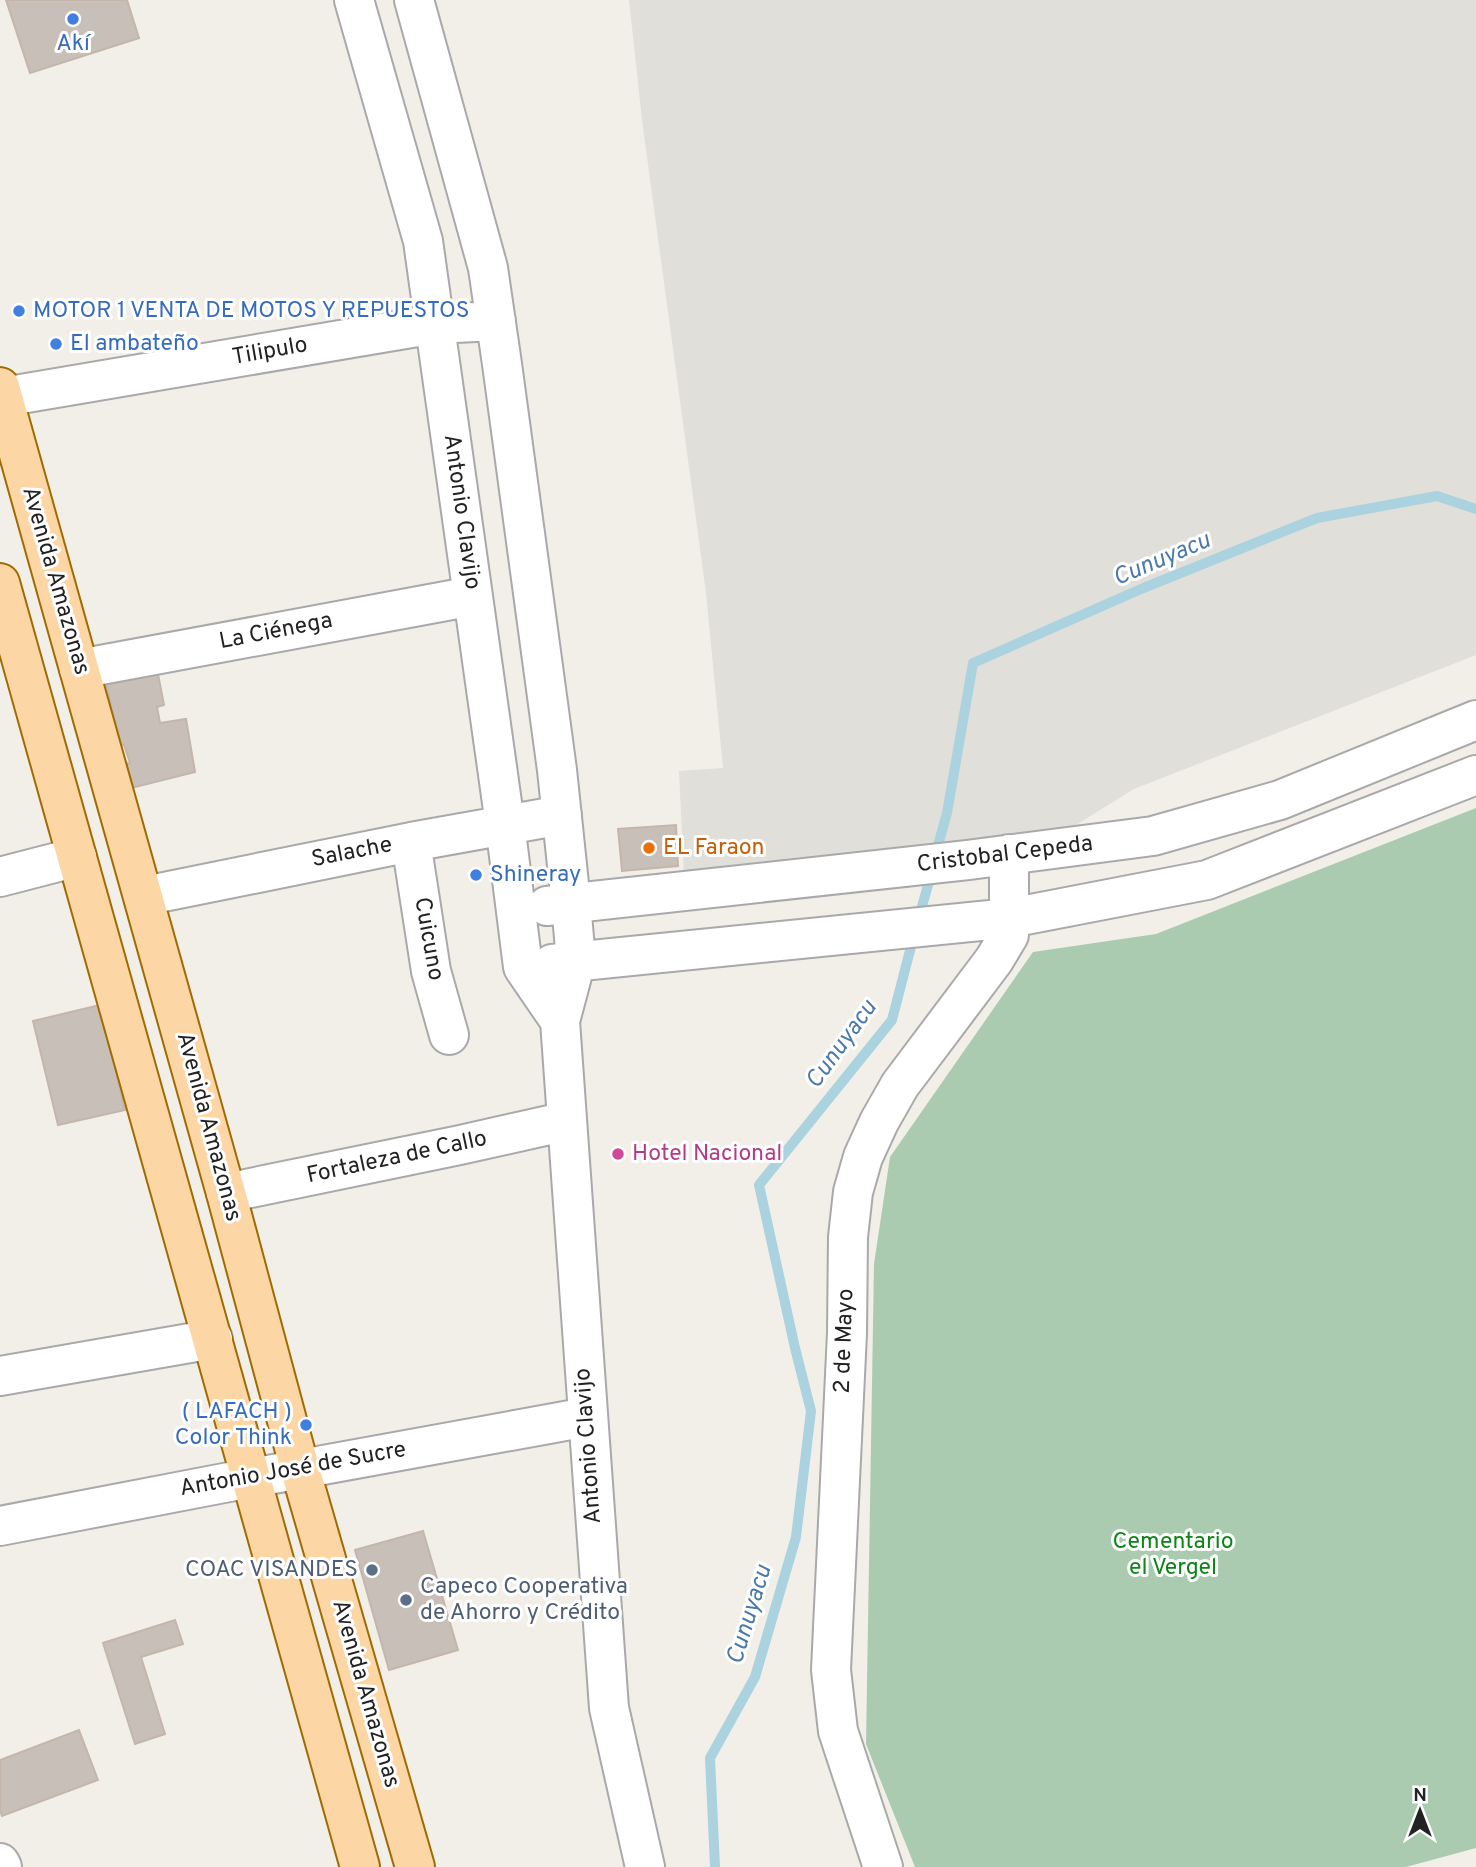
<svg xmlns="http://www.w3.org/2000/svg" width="1476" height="1867" font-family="Overpass,sans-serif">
	<rect width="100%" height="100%" fill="#f2efe9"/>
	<!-- airport -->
	<path fill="#e1dfda" d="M629 0H1476V655L1134 789 1076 825 918 854 684 876 679 771 723 768 706 593 642 120Z"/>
	<!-- cemetery -->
	<path fill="#aacbaf" d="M1476 808V1848L1406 1867H915L866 1744 874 1264 890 1157 1033 952 1156 934Z"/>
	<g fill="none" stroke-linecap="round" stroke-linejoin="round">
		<!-- stream -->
		<path stroke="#aad3df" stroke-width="10" d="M935 856 947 813 973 663 1141 589 1317 518 1437 496 1476 509
			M919 917 932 871
			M715 1867 710 1758 755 1677 796 1537 811 1411 795 1348 759 1185 892 1020 914 935"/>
	</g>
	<!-- building -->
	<path fill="#c7bfb8" stroke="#c4b6ab" stroke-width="2" d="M6 0H127L139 38 30 73Z
		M158 674 164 705 157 707 160 723 186 719 195 772 131 788 124 764 130 763 124 745 120 744 106 683Z
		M676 825 678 866 622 871 618 829Z
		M100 1005 125 1110 58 1125 33 1021Z
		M423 1531 458 1650 389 1670 355 1550Z
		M175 1620 183 1644 141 1657 165 1734 135 1744 103 1643Z
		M79 1730 98 1780 2 1816 0 1810V1760Z"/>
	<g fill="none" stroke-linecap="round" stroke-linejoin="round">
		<defs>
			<path id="minor" d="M354 0 423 241 505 824 523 967 560 1021
				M414 0 488 268 502 364 557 770 571 903 576 961 560 1021 609 1708 645 1867
				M3 397 435 324 496 321
				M79 669 473 596
				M411 842 431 971 449 1035
				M0 877 77 857
				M144 896 411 842 562 815
				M547 906 968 860 1153 836 1280 800 1476 720
				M552 964 1010 918 1207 880 1476 775
				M226 1193 460 1145 567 1121
				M0 1376 213 1339
				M0 1526 224 1483 587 1417
				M0 1863 2 1867
				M883 1867 838 1731 831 1670 847 1333 848 1237 853 1192 863 1157 879 1122 900 1085 994 960 1009 935V854"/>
			<path id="major" d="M0 387 226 1193 300 1469 415 1867
				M0 583 360 1867"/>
		</defs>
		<!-- minor casing -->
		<use href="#minor" stroke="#a9a9a9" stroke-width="42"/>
		<!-- major casing -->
		<use href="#major" stroke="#a06b00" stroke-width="42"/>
		<!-- minor -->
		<use href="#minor" stroke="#fff" stroke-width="38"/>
		<!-- major -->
		<use href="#major" stroke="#fcd6a4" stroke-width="38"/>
	</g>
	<!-- markers -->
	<g fill="#3f7fe0" stroke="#fff" stroke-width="2.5">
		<circle cx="73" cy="19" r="7"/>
		<circle cx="19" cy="311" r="7"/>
		<circle cx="56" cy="344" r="7"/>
		<circle cx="476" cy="875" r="7"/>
		<circle cx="306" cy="1425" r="7"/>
	</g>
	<circle fill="#e8710a" stroke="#fff" stroke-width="2.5" cx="649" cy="848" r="7"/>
	<circle fill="#d1479c" stroke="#fff" stroke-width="2.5" cx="618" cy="1154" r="7"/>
	<g fill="#5c6f8a" stroke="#fff" stroke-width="2.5">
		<circle cx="372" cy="1570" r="7"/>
		<circle cx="406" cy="1600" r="7"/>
	</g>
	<g text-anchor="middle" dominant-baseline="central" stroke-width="6" stroke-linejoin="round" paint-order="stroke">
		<!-- shop labels -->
		<g font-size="23" fill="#366cbe" stroke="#fff" text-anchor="start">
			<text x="73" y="44" text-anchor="middle">Akí</text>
			<text x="33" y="311">MOTOR 1 VENTA DE MOTOS Y REPUESTOS</text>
			<text x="70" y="344">El ambateño</text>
			<text x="490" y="875">Shineray</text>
			<text x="292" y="1412" text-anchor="end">( LAFACH )<tspan x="292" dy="26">Color Think</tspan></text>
		</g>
		<!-- street labels -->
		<g font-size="23" fill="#222" stroke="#fff">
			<text transform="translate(270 352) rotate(-10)">Tilipulo</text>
			<text transform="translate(461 512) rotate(82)">Antonio Clavijo</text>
			<text transform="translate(55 581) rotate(74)">Avenida Amazonas</text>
			<text transform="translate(276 632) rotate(-11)">La Ciénega</text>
			<text transform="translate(352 853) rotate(-11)">Salache</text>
			<text transform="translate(1005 855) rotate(-7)">Cristobal Cepeda</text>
			<text transform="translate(428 939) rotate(80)">Cuicuno</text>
			<text transform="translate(208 1127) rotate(75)">Avenida Amazonas</text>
			<text transform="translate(397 1158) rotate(-12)">Fortaleza de Callo</text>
			<text transform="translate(845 1341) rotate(-88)">2 de Mayo</text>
			<text transform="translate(589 1446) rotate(-94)">Antonio Clavijo</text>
			<text transform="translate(293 1470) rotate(-10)">Antonio José de Sucre</text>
			<text transform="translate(365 1694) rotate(74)">Avenida Amazonas</text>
		</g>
		<!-- food labels -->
		<g font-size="23" fill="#c56008" stroke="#fff" text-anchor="start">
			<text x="663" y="848">EL Faraon</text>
		</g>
		<!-- hotel labels -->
		<g font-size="23" fill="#b23c85" stroke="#fff" text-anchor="start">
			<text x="632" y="1154">Hotel Nacional</text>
		</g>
		<!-- park labels -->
		<g font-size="23" fill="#0c8416" stroke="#fff">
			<text x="1173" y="1542">Cementario<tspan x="1173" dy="26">el Vergel</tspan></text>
		</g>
		<!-- service labels -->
		<g font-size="23" fill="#4e5e75" stroke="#fff" text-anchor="end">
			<text x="358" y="1570">COAC VISANDES</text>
			<text x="420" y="1587" text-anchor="start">Capeco Cooperativa<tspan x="420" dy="26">de Ahorro y Crédito</tspan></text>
		</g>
		<!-- water labels -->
		<g font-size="24" font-style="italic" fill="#4a7aab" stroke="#fff">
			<text transform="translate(1162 560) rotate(-23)">Cunuyacu</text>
			<text transform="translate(842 1045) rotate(-54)">Cunuyacu</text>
			<text transform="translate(750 1615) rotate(-73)">Cunuyacu</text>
		</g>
	</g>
	<!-- north arrow -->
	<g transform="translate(1420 1811)" stroke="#ffffff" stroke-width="5" paint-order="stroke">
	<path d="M0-5L12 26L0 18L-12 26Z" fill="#222222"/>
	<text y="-10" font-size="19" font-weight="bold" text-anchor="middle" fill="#222222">N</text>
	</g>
</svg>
